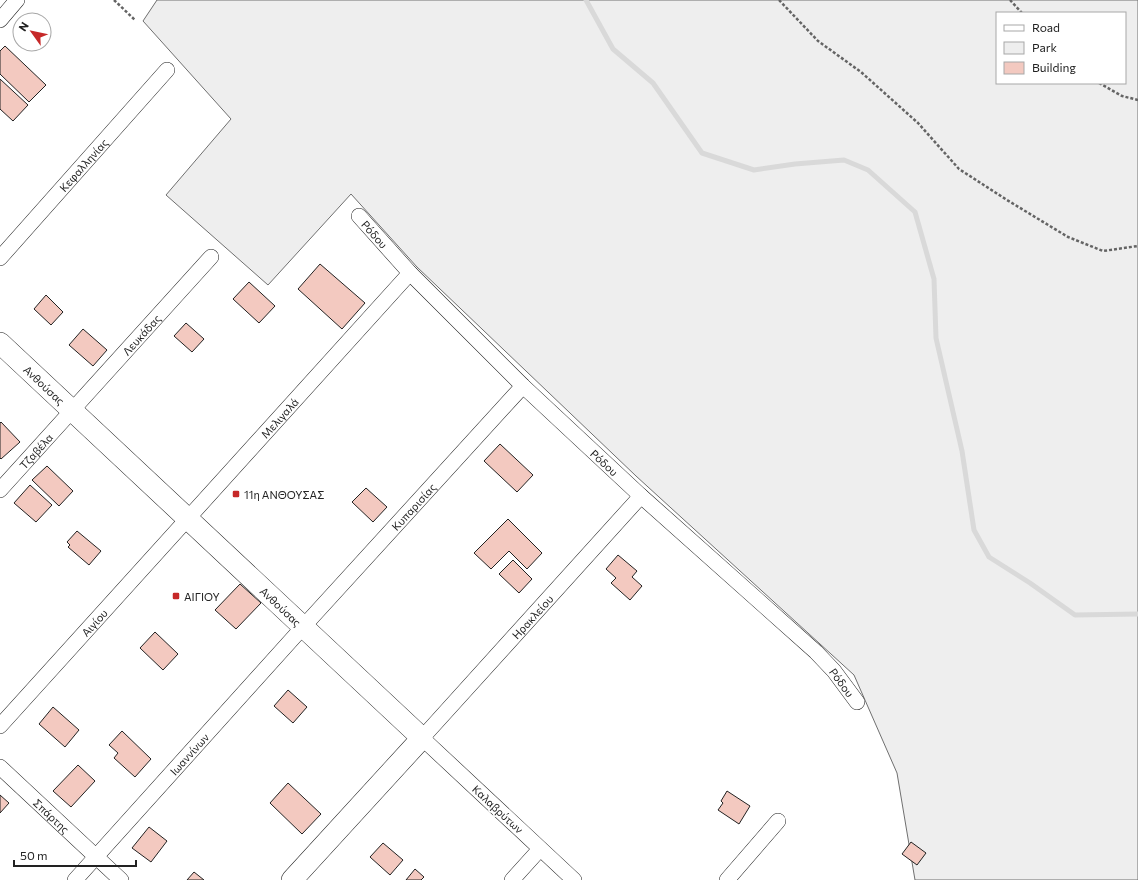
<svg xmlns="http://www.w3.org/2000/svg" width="1138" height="880" font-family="Commissioner,sans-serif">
	<rect width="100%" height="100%" fill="#fff"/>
	<!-- green -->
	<path fill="#eee" stroke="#6f6f6f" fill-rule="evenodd" d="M157 0H1138V880H915L897 773 854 675 636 476 417 267 351 194 268 285 166 195 231 119 143 21ZM997 13H1125V83H997Z"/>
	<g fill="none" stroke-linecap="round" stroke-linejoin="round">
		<!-- stream -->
		<path stroke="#d9d9d9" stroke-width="5" d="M586 0 613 49 653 83 702 153 754 170 795 164 844 160 868 170 915 212 934 279 936 338 962 451 974 530 989 557 1030 583 1075 615 1138 614"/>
	</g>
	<!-- building -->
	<path fill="#f3c9c0" stroke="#222" d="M5 46 46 85 29 102 0 74V51Z
		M0 79 28 105 13 121 0 109Z
		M320 264 365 303 342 329 298 289Z
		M249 282 275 306 259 323 233 299Z
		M46 295 63 312 51 325 34 309Z
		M186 323 204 339 192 352 174 336Z
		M83 329 107 350 93 366 69 345Z
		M1 422 20 442 1 459 0 458V423Z
		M500 444 533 475 517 492 484 461Z
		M47 466 73 491 59 506 32 480Z
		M30 485 52 505 36 522 14 503Z
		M366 488 387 507 373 522 352 502Z
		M508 519 542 553 527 569 509 551 491 569 474 553Z
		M77 531 101 551 89 565 68 547 70 545 67 542Z
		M618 555 637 571 632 577 642 586 630 600 611 583 616 578 606 569Z
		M513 560 532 579 519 593 499 574Z
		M240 584 261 603 236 629 215 610Z
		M155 632 178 654 163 670 140 648Z
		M288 690 307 707 293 723 274 706Z
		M53 707 79 730 65 747 39 724Z
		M122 731 151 759 135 777 114 758 118 753 109 745Z
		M78 765 95 781 71 807 53 791Z
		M288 783 321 814 302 834 270 803Z
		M727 791 750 806 739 824 718 810 723 803 721 801Z
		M0 795 9 803 0 813Z
		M149 827 167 841 151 862 132 848Z
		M911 842 926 853 917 865 902 854Z
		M383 843 403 860 390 875 370 857Z
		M415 869 424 877 421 880H406Z
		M194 872 204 880H187Z"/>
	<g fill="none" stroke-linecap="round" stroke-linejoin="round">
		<defs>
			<g id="street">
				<path d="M0 20 17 0"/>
				<path id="s1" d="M359 216 410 273 523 386 641 496 816 652 834 671 857 702"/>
				<path id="s2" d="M0 258 167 70"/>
				<path id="s3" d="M0 490 211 257"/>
				<path id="s4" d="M0 726 410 273"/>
				<path id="s5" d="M0 767 121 880"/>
				<path id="s6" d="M75 880 303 627 523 386"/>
				<path d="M512 880 540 849"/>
				<path id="s7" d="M574 880 422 738 641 496"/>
				<path d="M727 880 778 821"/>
			</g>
			<g id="secondary">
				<path id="s8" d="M0 343 422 738 292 880"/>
			</g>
		</defs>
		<!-- street casing -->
		<use href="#street" stroke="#222" stroke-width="16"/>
		<!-- secondary casing -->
		<use href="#secondary" stroke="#222" stroke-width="22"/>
		<!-- path -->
		<path stroke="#646464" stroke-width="2.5" stroke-dasharray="3 2" stroke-linecap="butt" d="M114 0 135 20
			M779 0 818 41 861 72 918 123 959 169 1007 200 1068 237 1103 251 1138 246
			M1010 0 1022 13
			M1099 83 1122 96 1138 100"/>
		<!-- street -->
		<use href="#street" stroke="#fff" stroke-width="15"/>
		<!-- secondary -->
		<use href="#secondary" stroke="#fff" stroke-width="21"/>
	</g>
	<!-- markers -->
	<g fill="#c62828" stroke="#fff" stroke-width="1.5">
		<rect x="232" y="490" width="8" height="8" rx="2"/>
		<rect x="172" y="592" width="8" height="8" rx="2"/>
	</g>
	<g text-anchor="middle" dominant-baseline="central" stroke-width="3" stroke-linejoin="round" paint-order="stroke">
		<!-- street labels -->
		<g font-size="11" fill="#222" stroke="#fff">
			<text stroke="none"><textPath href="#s2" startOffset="125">Κεφαλληνίας</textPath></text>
			<text stroke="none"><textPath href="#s1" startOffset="24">Ρόδου</textPath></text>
			<text stroke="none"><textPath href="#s3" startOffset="210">Λευκάδας</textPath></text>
			<text stroke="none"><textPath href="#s8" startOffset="61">Ανθούσας</textPath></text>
			<text stroke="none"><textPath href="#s4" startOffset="416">Μελιγαλά</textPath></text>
			<text stroke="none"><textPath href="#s3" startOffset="53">Τζαβέλα</textPath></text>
			<text stroke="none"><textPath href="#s1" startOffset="348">Ρόδου</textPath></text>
			<text stroke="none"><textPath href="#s6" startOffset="504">Κυπαρισίας</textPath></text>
			<text stroke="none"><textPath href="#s8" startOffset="385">Ανθούσας</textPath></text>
			<text stroke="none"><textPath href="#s7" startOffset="372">Ηρακλείου</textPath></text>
			<text stroke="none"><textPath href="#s4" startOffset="140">Αιγίου</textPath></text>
			<text stroke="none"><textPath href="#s1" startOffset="672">Ρόδου</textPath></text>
			<text stroke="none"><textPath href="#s6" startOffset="170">Ιωαννίνων</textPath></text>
			<text transform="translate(498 809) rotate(43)">Καλαβρύτων</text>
			<text stroke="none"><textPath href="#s5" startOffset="71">Σπάρτης</textPath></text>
		</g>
		<!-- poi labels -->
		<g font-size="11" fill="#222" stroke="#fff" text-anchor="start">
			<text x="244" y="494">11η ΑΝΘΟΥΣΑΣ</text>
			<text x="184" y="596">ΑΙΓΙΟΥ</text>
		</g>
	</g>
	<!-- legend -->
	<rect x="996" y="12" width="130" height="72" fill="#ffffff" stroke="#a7a7a7"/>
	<rect x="1004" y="25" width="20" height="6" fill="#ffffff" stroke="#a7a7a7"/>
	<text x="1032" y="32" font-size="12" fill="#222222">Road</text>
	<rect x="1004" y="42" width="20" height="12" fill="#eeeeee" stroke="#a7a7a7"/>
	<text x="1032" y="52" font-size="12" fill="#222222">Park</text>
	<rect x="1004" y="62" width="20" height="12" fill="#f3c9c0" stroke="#a7a7a7"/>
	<text x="1032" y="72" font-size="12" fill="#222222">Building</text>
	<!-- north arrow -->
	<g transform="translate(32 32) rotate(303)"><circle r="19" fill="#ffffff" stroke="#a7a7a7"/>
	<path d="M0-3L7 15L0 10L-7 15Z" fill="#c62828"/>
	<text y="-6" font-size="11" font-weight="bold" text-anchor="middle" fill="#222222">N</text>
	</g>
	<!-- scale -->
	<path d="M14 860v6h122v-6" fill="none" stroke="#222222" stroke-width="2"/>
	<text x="20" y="860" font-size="12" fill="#222222" stroke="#ffffff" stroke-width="3" paint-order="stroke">50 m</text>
</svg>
